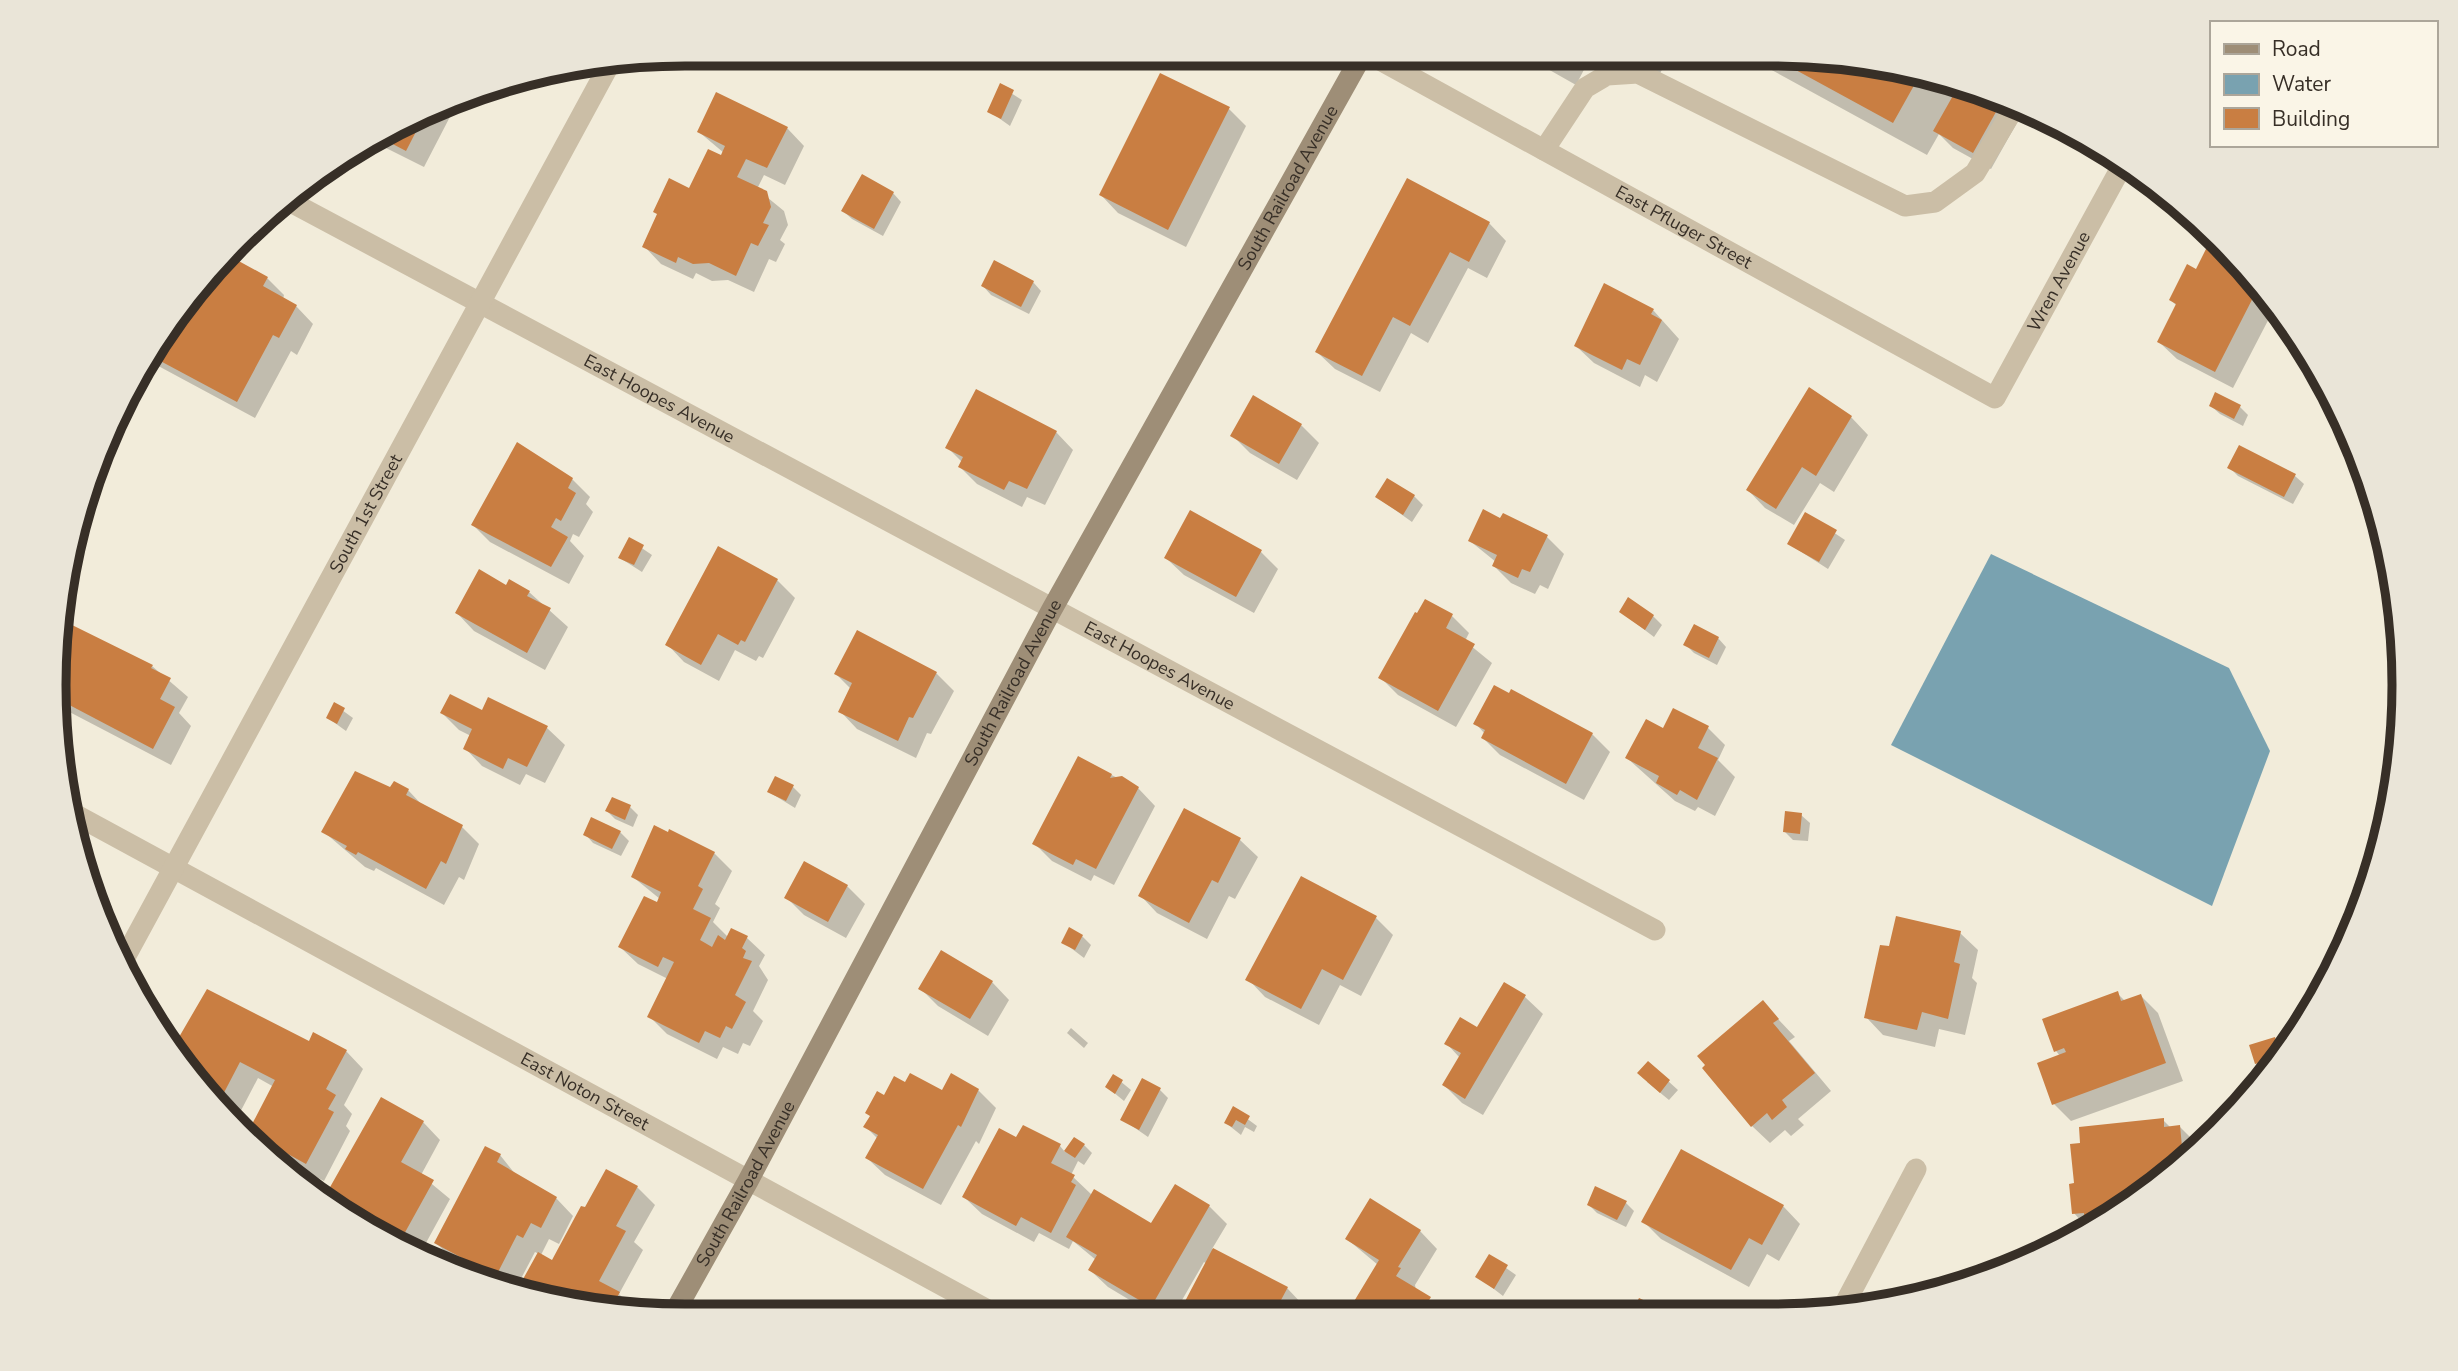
<svg xmlns="http://www.w3.org/2000/svg" width="2458" height="1371" font-family="'Nunito Sans',sans-serif">
	<rect width="100%" height="100%" fill="#f2ecda"/>
	<!-- water -->
	<path fill="#79a2b0" d="M1991 554 2229 668 2270 751 2212 906 1891 745Z"/>
	<!-- shadow -->
	<path fill="#0003" d="M763 54H777L774 60Z
		M1533 55H1670L1658 77 1625 59 1615 76 1588 62 1576 85 1546 68Z
		M1746 56H1813L1936 76 2023 112 1991 169 1953 148 1939 134 1927 155Z
		M1000 86 1022 100 1010 126 989 111Z
		M468 96 458 114 453 111 424 167 378 144Z
		M1229 109 1246 126 1186 247 1118 213 1101 195Z
		M787 128 804 146 785 185 764 175 757 189 784 211 788 225 780 240 785 244 776 262 769 259 754 292 728 280 712 281 696 273 693 279 661 264 644 246 721 157 724 153 699 132Z
		M1407 180 1489 223 1506 241 1487 278 1468 268 1428 343 1411 333 1380 392 1335 369 1317 352Z
		M893 193 901 202 883 236 852 219 843 211Z
		M2213 240 2276 305 2233 388 2177 359 2159 342 2177 306 2171 300 2196 271Z
		M223 269 267 278 284 295 283 299 296 306 313 324 297 355 291 351 255 418 149 361 161 334 171 323 180 328 184 320 177 317Z
		M1033 282 1041 291 1029 314 991 295 983 286Z
		M1653 310 1679 339 1657 382 1645 375 1640 387 1594 363 1576 346Z
		M2211 406 2240 407 2248 415 2243 426 2220 414Z
		M1851 417 1868 435 1834 492 1820 483 1794 525 1765 508 1748 490Z
		M1301 425 1319 443 1297 480 1250 453 1232 435Z
		M1056 432 1073 450 1045 505 1027 497 1022 507 977 484 960 467 962 462 948 448Z
		M517 445 572 479 590 497 586 504 593 512 579 537 573 534 570 541 584 556 569 584 490 542 473 525Z
		M2229 467 2295 476 2304 484 2293 504 2238 476Z
		M1414 496 1423 505 1412 522 1377 497Z
		M1806 514 1845 540 1828 569 1789 544Z
		M1501 520 1547 537 1564 554 1548 589 1540 585 1535 594 1511 583 1494 566 1496 562 1470 541Z
		M630 540 652 555 642 572 620 558Z
		M1261 552 1278 569 1254 613 1184 575 1166 558Z
		M777 580 795 598 763 658 759 656 756 661 735 650 719 681 684 662 667 644Z
		M507 587 529 592 568 627 545 670 474 631 457 613Z
		M1621 612 1653 616 1662 625 1654 637Z
		M1452 616 1469 633 1465 641 1492 663 1456 727 1398 695 1381 678Z
		M66 624 152 666 188 697 179 713 191 726 171 765 58 706Z
		M1718 638 1726 647 1717 665 1694 653 1685 644Z
		M936 673 954 691 931 734 927 733 916 758 857 729 840 711 851 689 836 674Z
		M1512 691 1592 734 1610 752 1584 800 1500 755 1483 738 1485 734 1475 723Z
		M489 699 547 728 565 745 545 783 526 774 520 785 482 766 465 748 471 736 459 730 442 713 482 712Z
		M335 705 353 718 346 731 328 718Z
		M1708 728 1725 745 1718 760 1735 777 1715 816 1698 807 1695 811 1675 801 1627 758 1664 730Z
		M1079 759 1138 788 1155 806 1114 885 1094 875 1091 881 1052 861 1034 843Z
		M793 787 801 795 795 808 769 792Z
		M391 789 408 790 423 806 461 826 479 844 464 880 459 877 444 905 376 868 374 871 365 867 324 832Z
		M630 807 638 815 633 827 615 819 607 811Z
		M1801 815 1810 823 1808 841 1793 840 1785 832Z
		M592 819 620 832 629 841 621 856 593 843 585 834Z
		M1240 840 1258 857 1235 899 1229 896 1207 939 1157 913 1140 895Z
		M714 853 732 871 715 904 720 908 713 922 728 937 732 930 747 938 765 955 759 966 768 980 753 1011 763 1021 750 1046 743 1043 738 1054 723 1047 717 1059 667 1034 649 1016 668 979 638 964 620 947 660 899 633 877Z
		M847 886 865 904 846 938 804 915 786 897Z
		M1376 918 1393 935 1361 996 1340 985 1319 1025 1265 997 1248 979Z
		M1960 933 1978 950 1972 978 1977 983 1965 1035 1939 1029 1935 1047 1883 1035 1866 1017 1890 948Z
		M1082 936 1091 945 1084 958 1063 942Z
		M992 982 1009 1000 988 1036 938 1006 921 989Z
		M1505 985 1525 997 1543 1014 1483 1115 1462 1103 1444 1085 1460 1058 1447 1044 1478 1030Z
		M208 992 309 1044 346 1051 363 1069 344 1105 352 1114 346 1126 350 1131 324 1181 275 1155 250 1133 274 1087 258 1078 235 1122 211 1101 177 1047Z
		M2117 993 2125 1001 2141 996 2158 1013 2183 1081 2071 1121 2054 1104 2060 1056 2056 1051Z
		M1763 1003 1795 1037 1789 1041 1831 1091 1798 1119 1804 1125 1791 1136 1785 1130 1770 1143 1752 1126Z
		M1071 1028 1088 1043 1084 1048 1067 1033Z
		M2275 1039 2283 1048 2265 1072 2256 1063Z
		M1648 1063 1678 1090 1669 1100 1647 1082Z
		M1114 1076 1131 1090 1124 1101 1107 1087Z
		M978 1090 996 1108 979 1144 976 1141 941 1205 885 1175 867 1158 878 1139 866 1127 885 1097Z
		M1160 1090 1168 1098 1148 1137 1122 1119Z
		M1234 1109 1257 1126 1254 1132 1245 1127 1241 1135 1226 1123Z
		M2163 1120 2171 1128 2179 1126 2197 1144V1150L2123 1211 2087 1228 2074 1213 2076 1184Z
		M423 1122 440 1140 421 1175 450 1199 421 1252 373 1225 370 1232 333 1202Z
		M1017 1140 1060 1146 1065 1152 1084 1145 1092 1153 1084 1165 1078 1161 1071 1175 1092 1195 1152 1226 1209 1206 1227 1224 1212 1249 1287 1288 1304 1306 1300 1313 1191 1314 1184 1307 1207 1264 1204 1262 1174 1314H1153L1108 1287 1090 1270 1096 1260 1073 1241 1069 1249 1039 1233 1034 1242 982 1214 964 1197Z
		M500 1155 516 1175 556 1198 573 1216 559 1244 549 1239 541 1255 553 1262 586 1209 637 1187 655 1205 634 1242 643 1250 619 1294 636 1311 634 1314 534 1297 537 1293 524 1281 539 1254 535 1252 514 1292 454 1260 436 1243Z
		M1626 1203 1634 1211 1626 1227 1597 1213 1589 1205Z
		M1783 1206 1800 1224 1779 1261 1767 1254 1749 1287 1661 1239 1644 1222Z
		M1420 1231 1437 1249 1415 1285 1416 1290 1444 1313H1349L1378 1265 1347 1239Z
		M1489 1256 1516 1275 1503 1296 1477 1276Z
		M1312 1308 1320 1313H1309Z"/>
	<!-- building -->
	<path fill="#c97e42" d="M1770 56H1813L1921 73 1893 123Z
		M1160 73 1230 107 1168 230 1099 195Z
		M1000 83 1014 90 1001 119 987 112Z
		M1959 85 2001 103 1973 153 1933 131Z
		M716 92 788 127 767 168 746 159 737 177 767 191 771 207 763 223 769 225 758 246 751 243 736 276 709 263 693 264 678 257 676 263 642 247 657 214 653 212 669 178 689 188 708 149 721 155 725 146 697 132Z
		M422 120 406 151 385 140Z
		M862 174 894 192 874 229 841 211Z
		M1407 178 1490 222 1469 262 1450 252 1410 326 1393 317 1362 376 1315 352Z
		M2212 237 2259 286 2215 372 2157 342 2176 304 2169 300 2187 264 2196 269Z
		M235 259 268 277 263 286 297 305 279 338 273 335 237 402 151 356 161 334 173 322 179 326 185 314 182 312 224 267 229 270Z
		M994 260 1034 281 1021 307 981 286Z
		M1604 283 1654 309 1651 314 1662 320 1640 365 1627 359 1622 370 1574 346Z
		M1809 387 1852 416 1816 476 1802 467 1776 509 1746 490Z
		M976 389 1057 431 1027 489 1009 481 1004 490 958 467 963 457 945 448Z
		M2215 392 2241 405 2234 419 2209 406Z
		M1253 395 1302 424 1279 464 1230 436Z
		M517 442 573 478 568 488 576 493 561 521 556 518 551 527 568 537 551 567 471 525Z
		M2239 445 2296 474 2284 497 2227 468Z
		M1387 478 1415 495 1403 515 1375 497Z
		M1483 509 1500 518 1503 513 1548 535 1530 572 1522 569 1518 578 1492 566 1497 555 1468 541Z
		M1190 510 1262 550 1236 597 1164 558Z
		M1805 512 1837 530 1819 562 1787 544Z
		M629 537 644 545 634 565 618 558Z
		M718 546 778 579 745 642 741 640 738 645 718 634 701 665 665 645Z
		M479 569 506 585 509 579 530 591 527 596 551 608 527 653 455 613Z
		M1628 597 1654 615 1645 630 1619 612Z
		M1425 599 1453 614 1446 628 1475 644 1438 711 1378 678 1415 612 1417 613Z
		M66 622 153 665 151 668 171 678 160 699 175 707 153 749 58 699Z
		M1694 624 1719 637 1709 658 1683 645Z
		M857 630 937 672 913 718 909 717 898 741 838 712 852 683 834 674Z
		M1494 685 1509 693 1511 689 1593 733 1566 784 1481 738 1485 730 1473 724Z
		M450 694 482 710 488 697 548 726 527 767 508 758 503 769 463 749 472 729 440 713Z
		M334 702 345 708 337 724 326 718Z
		M1673 708 1709 726 1698 748 1718 758 1697 800 1680 790 1677 795 1656 783 1659 776 1625 758 1646 719 1663 728Z
		M1078 756 1112 774 1110 778 1122 776 1139 787 1096 869 1076 859 1073 865 1032 844Z
		M355 771 390 787 394 781 409 789 406 795 463 825 446 864 441 861 426 889 358 852 356 855 345 849 347 846 321 832Z
		M775 776 794 785 786 801 767 792Z
		M612 797 631 805 625 820 605 811Z
		M1184 808 1241 838 1218 883 1212 880 1189 923 1138 896Z
		M1785 811 1802 813 1800 834 1783 832Z
		M591 817 621 831 612 849 583 835Z
		M654 825 668 832 669 829 715 852 698 886 703 889 693 909 711 918 700 940 712 947 718 935 725 940 731 928 748 936 742 948 746 951 743 958 752 961 735 995 746 1002 732 1029 726 1026 720 1038 705 1031 699 1043 647 1017 674 962 663 957 658 967 618 947 644 896 657 902 661 892 631 877Z
		M804 861 848 885 828 922 784 898Z
		M1301 876 1377 916 1343 980 1322 969 1301 1009 1245 980Z
		M1896 916 1961 931 1954 962 1960 964 1948 1019 1922 1012 1917 1030 1864 1018 1880 945 1889 946Z
		M1069 927 1083 935 1075 950 1061 943Z
		M941 950 993 981 970 1019 918 989Z
		M1504 982 1526 995 1465 1099 1442 1085 1461 1053 1444 1044 1460 1017 1477 1027Z
		M207 989 309 1041 313 1032 347 1050 326 1089 336 1095 328 1109 334 1112 306 1164 248 1132 275 1080 240 1062 217 1106 175 1044Z
		M2118 991 2121 1001 2141 994 2166 1063 2052 1105 2037 1063 2066 1052 2064 1048 2054 1052 2042 1019Z
		M1763 1000 1779 1019 1773 1023 1815 1073 1782 1100 1787 1107 1772 1120 1767 1113 1751 1127 1702 1068 1705 1065 1697 1056Z
		M2275 1037 2280 1053 2276 1058 2255 1064 2249 1045Z
		M1648 1061 1670 1080 1660 1093 1637 1073Z
		M910 1073 942 1090 951 1073 979 1089 961 1127 958 1125 923 1189 865 1158 878 1135 863 1127 870 1116 865 1113 877 1091 884 1095 894 1076 905 1082Z
		M1113 1074 1123 1080 1115 1094 1105 1087Z
		M1142 1078 1161 1088 1139 1130 1120 1120Z
		M381 1097 424 1121 401 1162 434 1180 403 1236 355 1209 351 1217 325 1196Z
		M1233 1106 1250 1116 1245 1125 1236 1120 1232 1127 1224 1123Z
		M2164 1118V1127L2180 1125 2183 1158H2187L2123 1211 2085 1229 2084 1213 2072 1214 2069 1184 2074 1183 2070 1144 2080 1143 2079 1127Z
		M1023 1125 1061 1144 1051 1163 1075 1175 1071 1182 1076 1185 1051 1233 1021 1217 1016 1226 962 1197 999 1128 1016 1137Z
		M1074 1137 1085 1144 1075 1158 1064 1151Z
		M485 1146 501 1154 497 1162 557 1197 541 1228 531 1223 523 1238 517 1235 496 1276 434 1243Z
		M1681 1149 1784 1205 1762 1245 1749 1238 1731 1270 1641 1222Z
		M606 1169 638 1186 616 1226 626 1231 599 1281 620 1292 610 1310 533 1297 537 1289 522 1281 538 1252 552 1260 581 1206 585 1207Z
		M1175 1184 1210 1205 1151 1307 1088 1270 1097 1255 1066 1237 1094 1189 1151 1223Z
		M1595 1186 1627 1201 1617 1220 1587 1205Z
		M1370 1198 1421 1230 1398 1267 1401 1268 1396 1276 1431 1297 1421 1313H1347L1379 1260 1345 1239Z
		M1213 1248 1288 1287 1274 1313 1194 1314 1182 1307Z
		M1489 1254 1508 1265 1494 1289 1475 1277Z
		M1639 1298 1669 1312H1632Z"/>
	<g fill="none" stroke-linecap="round" stroke-linejoin="round">
		<!-- lane -->
		<path stroke="#cbbea6" stroke-width="21" d="M1544 150 1585 88 1607 75 1638 73 1905 206 1935 202 1975 173 2014 108"/>
		<!-- street -->
		<g stroke="#cbbea6" stroke-width="21">
			<path id="s1" d="M1371 55 1995 398 2123 164"/>
			<path id="s2" d="M287 200 1655 930"/>
			<path id="s3" d="M76 815 995 1314"/>
			<path id="s4" d="M123 961 608 67"/>
			<path d="M1841 1311 1916 1169"/>
		</g>
		<!-- secondary -->
		<path stroke="#9e8e77" stroke-width="21" id="s5" d="M673 1315 748 1181 1051 611 1362 55"/>
	</g>
	<g text-anchor="middle" dominant-baseline="central" stroke-width="7" stroke-linejoin="round" paint-order="stroke">
		<!-- street labels -->
		<g font-size="18" fill="#372f27" stroke="#faf5e7">
			<text stroke="none"><textPath href="#s5" startOffset="1284">South Railroad Avenue</textPath></text>
			<text stroke="none"><textPath href="#s1" startOffset="357">East Pfluger Street</textPath></text>
			<text stroke="none"><textPath href="#s1" startOffset="845">Wren Avenue</textPath></text>
			<text stroke="none"><textPath href="#s2" startOffset="422">East Hoopes Avenue</textPath></text>
			<text stroke="none"><textPath href="#s4" startOffset="509">South 1st Street</textPath></text>
			<text stroke="none"><textPath href="#s2" startOffset="989">East Hoopes Avenue</textPath></text>
			<text stroke="none"><textPath href="#s5" startOffset="718">South Railroad Avenue</textPath></text>
			<text stroke="none"><textPath href="#s3" startOffset="579">East Noton Street</textPath></text>
			<text stroke="none"><textPath href="#s5" startOffset="150">South Railroad Avenue</textPath></text>
		</g>
	</g>
	<!-- crop -->
	<path d="M0 0H2458V1371H0ZM685 66H1773A619 619 0 0 1 2392 685V685A619 619 0 0 1 1773 1304H685A619 619 0 0 1 66 685V685A619 619 0 0 1 685 66Z" fill="#eae5d8" fill-rule="evenodd"/>
	<path fill="none" stroke="#372f27" stroke-width="9" d="M685 66H1773A619 619 0 0 1 2392 685V685A619 619 0 0 1 1773 1304H685A619 619 0 0 1 66 685V685A619 619 0 0 1 685 66Z"/>
	<!-- legend -->
	<rect x="2210" y="21" width="228" height="126" fill="#faf5e7" stroke="#aca69a" stroke-width="2"/>
	<rect x="2224" y="44" width="35" height="10" fill="#9e8e77" stroke="#aca69a" stroke-width="2"/>
	<text x="2272" y="56" font-size="21" fill="#372f27">Road</text>
	<rect x="2224" y="74" width="35" height="21" fill="#79a2b0" stroke="#aca69a" stroke-width="2"/>
	<text x="2272" y="91" font-size="21" fill="#372f27">Water</text>
	<rect x="2224" y="108" width="35" height="21" fill="#c97e42" stroke="#aca69a" stroke-width="2"/>
	<text x="2272" y="126" font-size="21" fill="#372f27">Building</text>
</svg>
